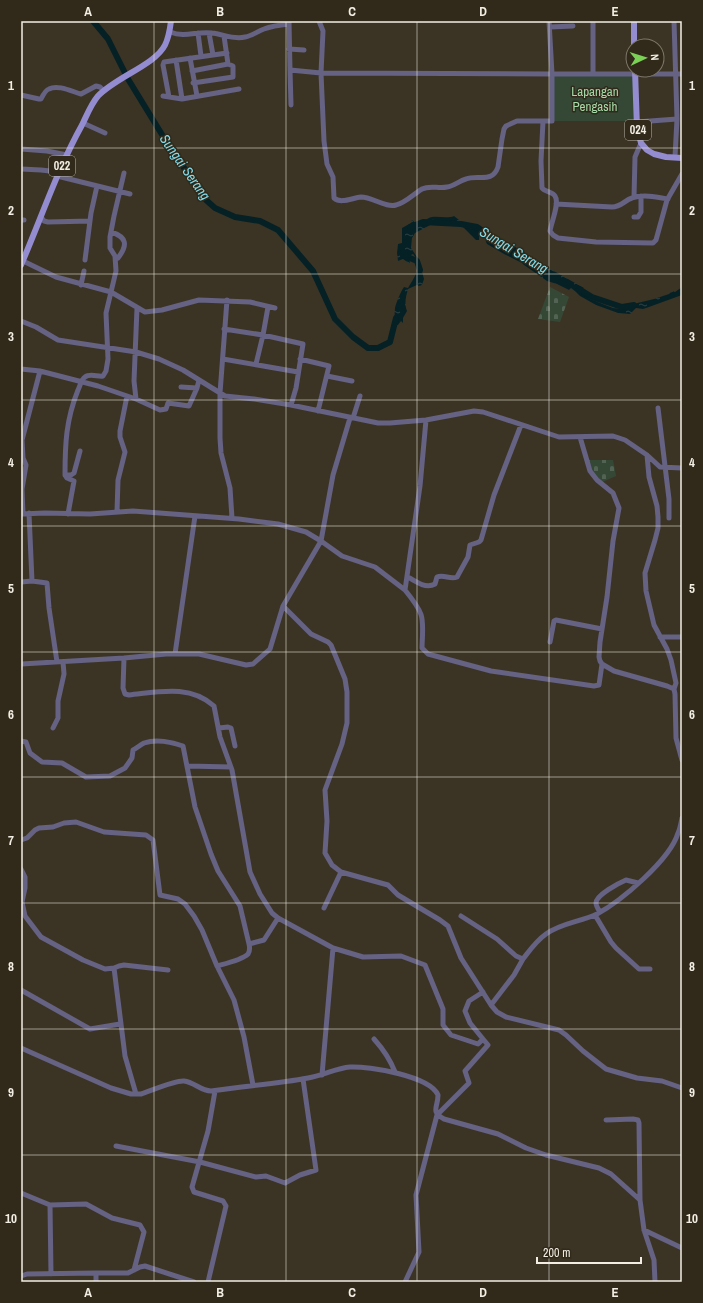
<svg xmlns="http://www.w3.org/2000/svg" width="703" height="1303" font-family="'Archivo Narrow',sans-serif">
	<defs>
		<pattern id="cemetery-stones" width="16" height="16" patternUnits="userSpaceOnUse"><rect width="16" height="16" fill="#354836"/><path d="M2 7V4a2 2 0 0 1 4 0v3zM10 15v-3a2 2 0 0 1 4 0v3z" fill="#536353"/></pattern>
		<pattern id="water-ripples" width="26" height="14" patternUnits="userSpaceOnUse"><rect width="26" height="14" fill="#062126"/><path d="M2 4q2-2 4 0t4 0M15 11q2-2 4 0t4 0" fill="none" stroke="#2b4245"/></pattern>
	</defs>
	<rect width="100%" height="100%" fill="#3b3424"/>
	<!-- cemetery -->
	<path fill="url(#cemetery-stones)" d="M550 287 569 297 560 322 538 319Z
		M589 460H613L616 476 602 482 591 470Z"/>
	<!-- park -->
	<path fill="#354836" d="M554 75 635 76 636 121H554Z"/>
	<!-- water -->
	<path fill="url(#water-ripples)" d="M454 216 471 229H482L506 243 510 249 529 257 584 288 583 289 590 299 613 308 622 309 629 305 654 299 669 294 672 291 675 292 682 287V295L649 307 643 309 636 308 630 314 618 313 596 305 580 296 576 292 571 288 569 290 557 284 547 281 524 265 522 263 504 254 487 244 486 242 485 237 479 236V240H476L459 223 453 221 447 222H436L415 233 412 238 411 248 419 260 424 279 422 285 419 286 417 285 408 289C406 296 404 304 407 311L403 318V323L401 321 398 325 392 326 394 324H392C396 316 394 315 395 308 396 303 401 291 404 287L408 288C414 277 424 266 413 254L409 256 410 264 403 259 398 261 397 253 398 244 402 243V228L411 223 412 220 418 225C423 223 426 218 432 217 440 216 447 219 454 216Z"/>
	<g fill="none" stroke-linecap="round" stroke-linejoin="round">
		<!-- river -->
		<path stroke="#062126" stroke-width="6" d="M93 21 108 39 128 79 169 146 206 200 215 208 235 217 260 221 278 230 313 271 335 319 353 337 368 348H378L390 342 396 318
			M410 227 423 222 461 224 477 227 486 233
			M501 242 531 260
			M403 253V255L417 261 420 270
			M579 289 592 297 622 307 634 305"/>
		<!-- minor -->
		<path stroke="#656283" stroke-width="5" d="M289 21 290 70 321 73 324 141 327 164 333 177 334 198C341 204 352 198 361 197 372 197 386 208 396 205 404 204 415 193 422 189 430 185 439 189 447 187 454 186 459 181 466 179 478 174 492 184 498 167L502 139 504 129 506 126 517 121H552V74L321 73 323 31 319 21
			M549 21 552 74H682
			M593 21V74
			M674 21 677 119 675 157
			M550 27 573 26
			M170 32C186 38 196 31 212 33 223 34 233 40 245 37 252 36 258 31 264 29 272 26 280 25 289 24
			M198 33 201 56
			M209 33 213 55
			M224 36 228 64
			M289 49 304 50
			M190 58 197 96
			M176 60 182 99
			M290 70 291 105
			M192 71 228 64 233 66V77L193 83
			M21 95 39 99H41C43 95 46 90 49 89 58 84 73 92 81 94L96 86 100 87 104 91
			M163 96 182 99 239 89
			M169 97 163 65 164 62 227 53
			M543 121 541 161 542 188C545 192 553 192 555 196 560 203 551 223 550 231L553 235 558 238 596 242 653 243 656 240 667 200 682 174
			M637 122 677 119
			M83 123 105 133
			M21 149 47 151 67 155
			M21 169 41 170 59 172
			M57 176 130 194
			M634 197 635 157 641 143
			M556 204 612 207C621 207 625 200 632 198 643 194 657 197 668 199
			M41 217 44 221 48 222 90 221
			M634 217H638L641 212V196
			M21 220H24
			M111 232C127 237 128 245 118 258L116 259
			M21 260 56 277 111 292 145 312 162 310 199 300 250 302 275 308
			M85 260 91 213 97 186
			M81 285 84 271
			M227 300 220 393V438L221 453 230 488 232 518
			M21 321 36 327 58 340 136 352 159 359 183 370 225 396 254 399 291 405 378 423H390L426 420 474 411 483 412 559 437 613 436 625 440 647 455 660 467 682 468
			M224 329 263 335 303 344 296 388 291 405
			M223 359 298 372
			M300 359 329 366 318 411
			M256 364 263 335 268 307
			M21 369 40 371 98 386 136 399 160 410 166 409 168 403 189 406 197 388 199 380
			M327 376 352 381
			M181 387 197 388
			M136 399 134 381 137 308
			M658 408 669 499V518
			M353 418 360 396
			M580 437 590 471 597 480 613 493 619 508 613 541 607 597 600 642 599 657 600 661 602 664 614 671 667 686 674 689 675 694 676 738 682 760
			M647 455 649 477 657 506 658 517V528L655 540 645 573 646 591 654 625 667 649 671 660 676 683 674 689
			M65 475H71L74 473 80 451
			M117 512 118 480 125 452 120 437V431L127 396
			M29 513 32 581
			M21 514 45 513 90 514 133 511 239 519 278 524 306 532 321 541 342 556 375 567 405 590 420 486 426 420
			M23 514 22 489 26 465 23 458 22 440 40 371
			M68 514 74 481 67 478 65 475C65 444 66 420 78 390 80 386 81 380 85 377 90 373 98 377 103 376L106 371 108 359 106 313 116 271 115 256 110 248V237L114 216 124 173
			M408 577C416 582 426 589 435 584L437 577C444 574 450 580 457 577L468 557 470 545 479 542 481 540 494 495 521 425
			M21 582 32 581 47 583 49 608 57 662
			M405 590C426 616 423 617 422 648L428 654 491 671 594 686 599 685 602 664
			M283 606 311 634 328 642 331 645 345 679 347 692V723L342 744 325 790 327 821 325 853 332 865 341 872 388 885 398 895 440 920 448 926 461 958 491 1005 497 1012 506 1017 559 1030 566 1035 583 1051 606 1069 637 1078 662 1081 682 1088
			M660 637H682
			M550 642 554 621 556 620 602 629
			M175 654 195 516
			M124 658 123 688 125 694 129 695C158 692 190 684 214 706L220 737 232 770 250 872 260 894 272 913 278 918 333 948 363 957 401 956 425 965 443 1009V1025L451 1035 478 1044 483 1039 470 1023 465 1011 469 1001 483 992
			M21 664 124 658 166 654H199L246 665 253 664 270 649 283 606 321 541 333 475 350 418
			M53 728 58 718V701L64 674 63 662
			M219 728 228 727 231 728 235 746
			M21 741 26 742 30 753 42 762 62 763 86 777 110 776 125 768 132 758 133 750C137 748 140 745 144 743 156 739 172 742 183 746L195 807 211 854 218 871 240 906 249 944C250 948 250 951 248 954 242 960 224 964 217 966
			M188 766 231 767
			M21 840 27 838 35 830 39 828 53 827 64 823 76 822 104 832 146 835 153 840 160 895 178 899 185 904 194 916 202 930 217 966 234 1000 244 1037 253 1085
			M21 869 25 877V888L22 902 25 916 41 937 83 960 105 969 114 968 125 1056 136 1094
			M324 908 341 872
			M600 912C598 909 596 906 596 903 596 895 619 883 626 880L638 883
			M595 915 611 942 616 948 639 969H650
			M461 916 497 939 516 956 523 959C530 950 536 941 546 934 561 923 580 922 597 914 621 901 670 860 678 833 680 829 681 823 682 818
			M249 944 264 940 278 918
			M114 968 119 966 124 965 168 970
			M21 990 90 1029 120 1024
			M491 1005 514 975 523 959
			M374 1039C383 1049 390 1059 395 1072
			M21 1048 111 1088 131 1094H141C151 1091 175 1080 184 1081 194 1082 201 1091 211 1091 243 1086 277 1084 308 1078 322 1076 336 1068 350 1067 369 1066 430 1076 438 1095 438 1108 430 1111 444 1119L498 1134 526 1148 546 1155 599 1168 611 1174 640 1200 644 1230 654 1260 655 1282
			M322 1075 333 948
			M606 1120 633 1119 638 1120 639 1123 640 1200
			M116 1146 200 1162 256 1177 266 1176 285 1183 300 1175 316 1170 303 1079
			M21 1193 50 1205 86 1204 112 1218 140 1225 144 1232 134 1270
			M50 1205 51 1274
			M644 1230 682 1248
			M21 1276 27 1274 96 1273H128L140 1267 145 1266 194 1282
			M96 1282V1273
			M208 1282 226 1206 223 1201 194 1192 192 1187 208 1131 215 1091
			M405 1282 419 1252 416 1195 437 1115 469 1083 465 1071 488 1045 483 1039"/>
		<!-- major -->
		<path stroke="#948cd0" stroke-width="6" d="M634 21V46
			M635 70 637 128 641 143 647 150 654 154 666 157 682 158
			M21 265C41 219 57 170 82 125 87 115 91 104 98 96 116 77 155 65 165 45 169 37 170 29 171 21"/>
	</g>
	<!-- grid -->
	<path fill="none" stroke="#f2eee3" stroke-width="1" stroke-opacity="0.55" d="M154 21V1282M286 21V1282M417 21V1282M549 21V1282M21 148H682M21 274H682M21 400H682M21 526H682M21 652H682M21 777H682M21 903H682M21 1029H682M21 1155H682"/>
	<g text-anchor="middle" dominant-baseline="central" stroke-width="3" stroke-linejoin="round" paint-order="stroke">
		<!-- shield labels -->
		<g fill="#312a1a" stroke="#b8b3a7" stroke-width="1">
			<rect x="625" y="120" width="26" height="20" rx="3"/>
			<rect x="49" y="156" width="26" height="20" rx="3"/>
		</g>
		<g font-size="12" font-weight="bold" fill="#f2eee3">
			<text x="638" y="130">024</text>
			<text x="62" y="166">022</text>
		</g>
		<!-- park labels -->
		<g font-size="13" fill="#a6dbaa" stroke="#312a1a">
			<text x="595" y="91">Lapangan<tspan x="595" dy="15">Pengasih</tspan></text>
		</g>
		<!-- water labels -->
		<g font-size="14" font-style="italic" fill="#84dbea" stroke="#312a1a">
			<text transform="translate(185 167) rotate(55)">Sungai Serang</text>
			<text transform="translate(514 250) rotate(31)">Sungai Serang</text>
		</g>
	</g>
	<!-- border -->
	<rect width="703" height="1303" fill="none" stroke="#312a1a" stroke-width="44"/>
	<!-- north arrow -->
	<g transform="translate(645 58) rotate(86)"><circle r="19" fill="#312a1a" stroke="#7e786a"/>
	<path d="M0-3L7 15L0 10L-7 15Z" fill="#7ad156"/>
	<text y="-6" font-size="11" font-weight="bold" text-anchor="middle" fill="#f2eee3">N</text>
	</g>
	<!-- scale -->
	<path d="M537 1257v6h104v-6" fill="none" stroke="#f2eee3" stroke-width="2"/>
	<text x="543" y="1257" font-size="12" fill="#f2eee3" stroke="#312a1a" stroke-width="3" paint-order="stroke">200 m</text>
	<rect x="22" y="22" width="659" height="1259" fill="none" stroke="#f2eee3" stroke-width="1.5"/>
	<g font-size="13" text-anchor="middle" font-weight="bold" fill="#f2eee3">
		<text x="88" y="16">A</text>
		<text x="220" y="16">B</text>
		<text x="352" y="16">C</text>
		<text x="483" y="16">D</text>
		<text x="615" y="16">E</text>
		<text x="11" y="90">1</text>
		<text x="692" y="90">1</text>
		<text x="11" y="215">2</text>
		<text x="692" y="215">2</text>
		<text x="11" y="341">3</text>
		<text x="692" y="341">3</text>
		<text x="11" y="467">4</text>
		<text x="692" y="467">4</text>
		<text x="11" y="593">5</text>
		<text x="692" y="593">5</text>
		<text x="11" y="719">6</text>
		<text x="692" y="719">6</text>
		<text x="11" y="845">7</text>
		<text x="692" y="845">7</text>
		<text x="11" y="971">8</text>
		<text x="692" y="971">8</text>
		<text x="11" y="1097">9</text>
		<text x="692" y="1097">9</text>
		<text x="11" y="1223">10</text>
		<text x="692" y="1223">10</text>
		<text x="88" y="1297">A</text>
		<text x="220" y="1297">B</text>
		<text x="352" y="1297">C</text>
		<text x="483" y="1297">D</text>
		<text x="615" y="1297">E</text>
	</g>
</svg>
